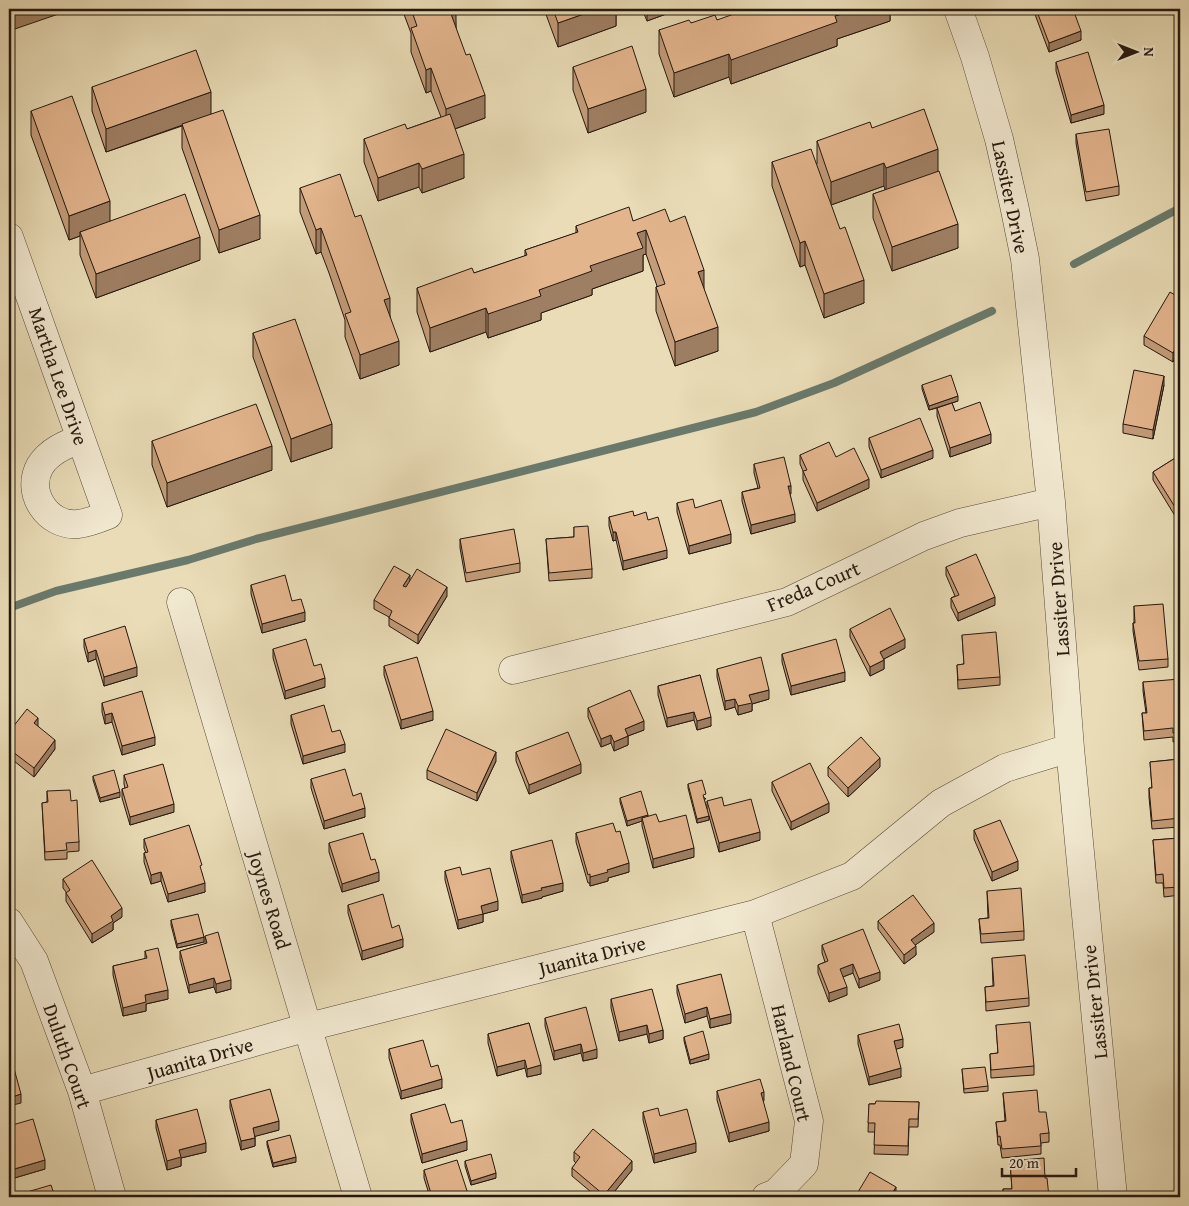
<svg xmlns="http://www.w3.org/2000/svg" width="1189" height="1206" font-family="'Gentium Book Plus',serif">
	<rect width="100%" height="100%" fill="#e9dcb6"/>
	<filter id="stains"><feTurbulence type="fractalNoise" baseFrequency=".004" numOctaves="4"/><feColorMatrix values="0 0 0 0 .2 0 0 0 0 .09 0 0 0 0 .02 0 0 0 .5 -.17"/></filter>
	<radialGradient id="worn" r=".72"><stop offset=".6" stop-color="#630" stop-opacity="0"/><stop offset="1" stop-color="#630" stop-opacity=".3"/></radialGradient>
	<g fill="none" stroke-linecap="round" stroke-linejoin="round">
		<!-- stream -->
		<path stroke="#697a6c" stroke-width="8" d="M1074 264 1180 208
			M9 608 56 591 188 560 256 539 756 412 834 383 992 311"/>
		<defs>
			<path id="minor" d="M958 9 975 57 999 139 1014 205 1025 259 1051 502 1070 748 1113 1197
				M9 237 108 515C98 519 88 523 78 524 48 527 25 493 40 466 49 451 66 444 81 439
				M181 602 358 1197
				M513 670 787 602 924 536 960 523 1051 502
				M755 914 809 1121 804 1164 776 1193 766 1197
				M9 922 34 961 82 1091 112 1197
				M82 1091 308 1027 755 914 852 876 941 803 1005 768 1070 748"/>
		</defs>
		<!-- minor casing -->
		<use href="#minor" stroke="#564938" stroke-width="29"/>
		<!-- minor -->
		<use href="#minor" stroke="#f1e8d0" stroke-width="28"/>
	</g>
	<!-- wall -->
	<path fill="#c39c79" stroke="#25180e" d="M402 9H455L456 29 485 118 455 129 464 178 422 193 419 187 378 201 364 162V139L407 129 441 117 431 91 426 93 411 52V33Z
		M544 9H616V26L558 47Z
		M642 9H677V10L647 21Z
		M890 9V21L837 39V46L731 84 729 77 674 97 659 54V30L691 23 717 20Z
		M1033 9H1073L1081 40 1049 52Z
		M1056 62 1104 114 1071 123 1056 71Z
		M573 67 646 112 588 133 573 90Z
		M92 87 211 114 260 239 219 253 182 148V126L106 152 92 111Z
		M31 111 110 221 200 260 96 298 80 255V236L69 240 31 135Z
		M872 128 938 171 958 248 892 271 873 218V194L885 190 884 186 831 205 864 303 824 318 805 265 800 267 772 186V162L817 164V141Z
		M1076 134 1119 186V195L1086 201 1076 143Z
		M300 188 390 316 399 365 360 379 345 337V320L329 273 321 252 316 254 300 212Z
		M633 221 670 222 718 351 675 366 656 311V287L657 286 646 254 643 255V271L592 289V295L541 313V320L488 338 486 332 430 352 417 312V288L474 273 525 256V250L576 233V226Z
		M1180 298 1173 362 1144 345V336Z
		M253 333 332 448 291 462 253 357Z
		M922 385 958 401 952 403 955 411 991 443 950 457 937 416V408L929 410 922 389Z
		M1164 385 1153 439 1123 433V424Z
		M869 438 933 458 881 478 869 447Z
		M152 441 272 470 167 507 152 465Z
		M800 455 836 457 869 488 817 511 803 480V471L800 464Z
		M1180 455V524L1153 480V472Z
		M754 464 791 494H790L795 522 751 534 742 501V492L758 488 754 473Z
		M677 503 695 508 731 543 689 554 677 512Z
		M634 516 648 520 667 558 623 570 616 540 613 541 609 526V517Z
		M574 527 592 569V578L549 581 546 539 574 537Z
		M460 539 520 563V572L466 582 460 548Z
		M946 567 995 605 958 621 951 607V598L955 596 946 575Z
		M410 581 447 596 418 644 389 626V617L374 609V600Z
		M251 585 305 621 262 633 251 594Z
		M1134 606 1168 659V667L1139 670 1133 631V623H1134Z
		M850 629 905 648 884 659V669L870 676 850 637Z
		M962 635 1000 677V685L958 689 957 665 964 664Z
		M84 639 137 676 104 686 96 659 88 662 84 647Z
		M273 649 325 687 285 699 273 658Z
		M782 654 845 681 791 695 782 662Z
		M384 666 433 720 401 729 384 675Z
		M717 669 769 699 752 704V711L738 715 735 707 725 710 717 677Z
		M700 675 711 726 697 730 694 720 667 727 658 695V686Z
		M1143 682 1180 686V741L1173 742V737L1144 740 1142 713H1146L1143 691Z
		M102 703 155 745 122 755 112 722 105 724 102 712Z
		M588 708 644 730 628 736V745L614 751 611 743 601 747 588 717Z
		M291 715 332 732 345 752 303 764 291 724Z
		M38 726 55 749 34 777 9 757V732Z
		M516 752 581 773 529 794 516 761Z
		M1180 759V827L1152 829 1149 797V788H1152L1150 762Z
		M496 761 477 801 427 779V770Z
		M828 767H880L848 797 828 776Z
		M124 775 174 812 130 825 122 798V789L125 788 124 784Z
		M93 776 120 797 100 802 93 780Z
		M311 779 353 796 365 817 324 829 311 788Z
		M772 782 829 812 791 830 772 791Z
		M688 784 706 799H704L707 809V801L724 806 760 840 719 852 709 816V820L697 823 688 788Z
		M47 791 71 801 79 842V851L67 852V859L45 860 42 803 47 802Z
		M620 798 648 816 659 822 694 857 653 868 642 826V821L627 826 620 802Z
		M974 830 1018 870 992 881 974 839Z
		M616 832 629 872 608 878V881L590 886V883H588L576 842V833Z
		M1180 838V895L1164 897 1163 883H1156L1153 840Z
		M144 839 202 873 205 892 168 902 161 881 151 884 144 862V853H146L144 848Z
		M329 843 371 860 379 881 342 892 329 852Z
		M511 851 563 891 542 897V898L522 903 511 860Z
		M445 871 462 875 498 910 483 914V922L458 929 445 880Z
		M63 879 122 917 113 923V930L92 943 66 901V892L63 888Z
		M987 891 1024 931V940L981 943 979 919 988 918Z
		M348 905 392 928 403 947 362 960 348 913Z
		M171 920 204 942 177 948 171 925Z
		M878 921 934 932 915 945 916 955 904 964 878 929Z
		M205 936 231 989 216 993 214 987 189 993 180 959V951L205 944Z
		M822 945 880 980 859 988 853 973 843 977 847 995 829 1002 818 973V965L825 962 822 953Z
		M145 951 168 999 146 1004V1011L123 1016 113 975V966L145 959Z
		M992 958 1029 998V1006L986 1011 985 987 993 986Z
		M677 985 731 1023 710 1028 707 1016 685 1023 677 993Z
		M611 999 663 1030V1039L649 1043 647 1034 619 1041 611 1008Z
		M545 1018 597 1058 583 1061 581 1053 554 1060 545 1026Z
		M529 1023 541 1074 527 1077 525 1068 497 1076 488 1043V1034Z
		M996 1025 1034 1066V1075L991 1078 990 1054 998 1053Z
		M858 1035 903 1047 896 1049 901 1077 869 1085 858 1044Z
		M684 1037 709 1059 690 1064 684 1041Z
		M389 1049 431 1067 442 1088 401 1099 389 1058Z
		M962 1069 988 1086V1091L964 1093Z
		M717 1091 764 1101H763L769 1131 729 1142 717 1100Z
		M1003 1093 1039 1112 1049 1133V1142L1041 1143V1154L1002 1158 1000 1145H998L996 1122 1005 1121Z
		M230 1100 279 1130 255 1136V1146L241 1150 230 1108Z
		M919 1102 918 1127H909L908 1155 874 1154 875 1132H868L869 1104Z
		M643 1112 660 1116 696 1152 654 1163 643 1120Z
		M411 1114 451 1123 467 1150 422 1163 411 1122Z
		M156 1120 206 1152 181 1158V1166L167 1170 156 1128Z
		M9 1126 45 1169 11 1179 9 1171Z
		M267 1141 296 1162 273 1167 267 1145Z
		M574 1152 632 1170 610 1197H597L572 1176V1168L576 1163 574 1161Z
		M465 1161 496 1178 471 1185 465 1166Z
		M1010 1161 1045 1178 1049 1197H1003V1189H1012Z
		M424 1170 469 1197H477H430L424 1178Z"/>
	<!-- shaded-wall -->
	<path fill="#9f7f63" stroke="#25180e" d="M9 9H73L9 31Z
		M598 9H616V26L558 47V23Z
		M647 9H677V10L647 21Z
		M857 9H890V21L837 39V46L731 84V60L835 16Z
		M456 12V35L451 14Z
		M1081 31V40L1049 52V43Z
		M729 54V77L674 97V73Z
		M431 68V91L426 93V70Z
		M646 89V112L588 133V109Z
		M211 92V115L106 152V129Z
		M485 95V118L446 132V109Z
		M1104 105V114L1071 123V115Z
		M938 149V173L886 191V168Z
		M464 154V178L422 193V169Z
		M419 163V187L378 201V178Z
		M884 163V186L831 205V182Z
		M110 201V225L80 232V236L69 240V216Z
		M260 215V239L219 253V230Z
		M958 224V248L892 271V247Z
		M321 228V252L316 254V230Z
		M646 230V254L643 255V271L592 289V295L541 313V320L488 338V314L590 266 637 233Z
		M200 237V260L96 298V274Z
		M805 241V265L800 267V243Z
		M704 270V294L698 272Z
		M864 280V303L824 318V294Z
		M390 298V322L384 300Z
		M486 308V332L430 352V328Z
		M718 327V351L675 366V342Z
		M399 341V365L360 379V355Z
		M1180 341V350L1173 362V353Z
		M1164 376V385L1153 439V430Z
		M958 396V401L929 410V406Z
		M332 424V448L291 462V439Z
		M991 434V443L950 457V448Z
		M272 446V470L167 507V483Z
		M933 450V458L881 478V470Z
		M869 479V488L817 511V503Z
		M788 486H791V494L788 495Z
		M795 514V522L751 534V525Z
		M613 532H616V540L613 541Z
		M731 534V543L689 554V546Z
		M667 550V558L623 570V561Z
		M410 575V584L403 595V586Z
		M447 587V596L418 644V635Z
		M995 597V605L958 621V613Z
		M305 612V621L262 633V624Z
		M905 639V648L880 661V652Z
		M96 650V659L88 662V653Z
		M884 660V669L870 676V667Z
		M137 667V676L104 686V677Z
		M845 672V681L791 695V686Z
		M325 678V687L285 699V691Z
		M769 690V699L752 704V711L738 715V706L749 695Z
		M735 699V707L725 710V701Z
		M433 711V720L401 729V720Z
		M694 712V720L667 727V718Z
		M112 713V722L105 724V715Z
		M711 717V726L697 730V721Z
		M38 718V726L34 732V723Z
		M644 721V730L625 737V729Z
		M611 735V743L601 747V739Z
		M628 736V745L614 751V742Z
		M155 737V745L122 755V746Z
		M55 740V749L34 777V768Z
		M345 744V752L303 764V756Z
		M496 752V761L477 801V793Z
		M880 758V767L848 797V788Z
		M581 764V773L529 794V785Z
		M120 792V797L100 802V798Z
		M829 803V812L791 830V822Z
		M174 804V812L130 825V817Z
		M365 808V817L324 829V821Z
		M648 815V819L642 818V821L627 826V821Z
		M709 816V820L697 823V819Z
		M760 832V840L719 852V843Z
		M694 848V857L653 868V859Z
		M1018 861V870L992 881V872Z
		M629 863V872L608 878V881L590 886V877L607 870Z
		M161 872V881L151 884V875Z
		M379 872V881L342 892V884Z
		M205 883V892L168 902V894Z
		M563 883V891L542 897V898L522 903V895L541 888Z
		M498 901V910L483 914V922L458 929V920L481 906Z
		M122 908V917L113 923V930L92 943V934L111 916Z
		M934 923V932L911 948V940Z
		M204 937V942L177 948V944Z
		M403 939V947L362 960V951Z
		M916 946V955L904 964V955Z
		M853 964V973L840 978V969Z
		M880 972V980L859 988V979Z
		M214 978V987L189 993V985Z
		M231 980V989L216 993V984Z
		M847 987V995L829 1002V993Z
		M168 990V999L146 1004V1011L123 1016V1008L145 995Z
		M707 1007V1016L685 1023V1014Z
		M731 1014V1023L710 1028V1019Z
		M647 1025V1034L619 1041V1032Z
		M663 1030V1039L649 1043V1034Z
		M903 1039V1047L894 1050V1041Z
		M581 1044V1053L554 1060V1051Z
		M597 1049V1058L583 1061V1053Z
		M709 1054V1059L690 1064V1060Z
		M525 1060V1068L497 1076V1067Z
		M541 1065V1074L527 1077V1069Z
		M901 1068V1077L869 1085V1077Z
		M442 1079V1088L401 1099V1091Z
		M764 1092V1101L761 1102V1093Z
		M21 1094V1103L9 1106V1098Z
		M279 1121V1130L253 1137V1128Z
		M769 1122V1131L729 1142V1133Z
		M255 1138V1146L241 1150V1141Z
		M467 1141V1150L422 1163V1154Z
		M206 1143V1152L181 1158V1166L167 1170V1161L179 1150Z
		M696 1143V1152L654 1163V1154Z
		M296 1157V1162L273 1167V1163Z
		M45 1160V1169L11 1179V1170Z
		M632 1161V1170L610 1197H604V1195Z
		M496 1173V1178L471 1185V1181Z
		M896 1187V1196L895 1197H890Z"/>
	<!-- building -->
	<path fill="#e3b58d" stroke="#25180e" d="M411 9H455L456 12 451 14 466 55 470 54 485 95 446 109 431 68 426 70 411 28 417 26Z
		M553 9H598L558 23Z
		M748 9H857L835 16 837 22 731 60 729 54 674 73 659 30 689 20 691 23 715 15 717 20Z
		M1036 9H1073L1081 31 1049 43Z
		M632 46 646 89 588 109 573 67Z
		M196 50 211 92 106 129 92 87Z
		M1088 52 1104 105 1071 115 1056 62Z
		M72 96 110 201 69 216 31 111Z
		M924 109 938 149 886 168 884 163 831 182 817 141 870 122 872 128Z
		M223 110 260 215 219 230 182 124Z
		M450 114 464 154 422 169 419 163 378 178 364 139 405 124 407 129Z
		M1109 129 1119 186 1086 192 1076 134Z
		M811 149 840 229 845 227 864 280 824 294 805 241 800 243 772 162Z
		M939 171 958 224 892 247 873 194Z
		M340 174 355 217 361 215 390 298 384 300 399 341 360 355 345 314 351 312 329 250 321 228 316 230 300 188Z
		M185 194 200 237 96 274 80 232Z
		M629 207 633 221 665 209 670 222 685 216 704 270 698 272 718 327 675 342 656 287 665 284 646 230 637 233 643 248 590 266 592 271 539 290 541 296 488 314 486 308 430 328 417 288 472 268 474 273 527 255 525 250 578 232 576 226Z
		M1170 292 1180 298V341L1173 353 1144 336Z
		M295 319 332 424 291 439 253 333Z
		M1134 370 1164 376 1153 430 1123 424Z
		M951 375 958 396 929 406 922 385Z
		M980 402 991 434 950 448 937 408 952 403 955 411Z
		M256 404 272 446 167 483 152 441Z
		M920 418 933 450 881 470 869 438Z
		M829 442 836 457 854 448 869 479 817 503 803 471 807 470 800 455Z
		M1180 455V515L1153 472Z
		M784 457 791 486H788L795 514 751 525 742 492 760 488 754 464Z
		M693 499 695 508 721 500 731 534 689 546 677 503Z
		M633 511 634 516 646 512 648 520 658 517 667 550 623 561 616 532H613L609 517Z
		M588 526 592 569 549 573 546 539 574 537V527Z
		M514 529 520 563 466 573 460 539Z
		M976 554 995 597 958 613 951 598 959 595 946 567Z
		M394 566 410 575 403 586 406 587 417 569 447 587 418 635 389 618 392 611 374 600Z
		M285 575 292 601 301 599 305 612 262 624 251 585Z
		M1163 604 1168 659 1139 661 1133 623H1135L1134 606Z
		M890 608 905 639 880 652 884 660 870 667 850 629Z
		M125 626 137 667 104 677 96 650 88 653 84 639Z
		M996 632 1000 677 958 680 957 665 964 664 962 635Z
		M306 639 314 666 321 664 325 678 285 691 273 649Z
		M836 639 845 672 791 686 782 654Z
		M417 657 433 711 401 720 384 666Z
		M761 657 769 690 749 695 752 703 738 706 735 699 725 701 717 669Z
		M700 675 711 717 697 721 694 712 667 718 658 686Z
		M1180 679V732L1173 733V728L1144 731 1142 713H1147L1143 682Z
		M630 690 644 721 625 729 628 736 614 742 611 735 601 739 588 708Z
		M142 691 155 737 122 746 112 713 105 715 102 703Z
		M324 705 332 732 340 730 345 744 303 756 291 715Z
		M27 709 38 718 34 723 55 740 34 768 9 749V732Z
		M446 729 496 752 477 793 427 770Z
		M568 732 581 764 529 785 516 752Z
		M861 737 880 758 848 788 828 767Z
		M1180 759V818L1152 821 1149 788H1152L1150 762Z
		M810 763 829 803 791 822 772 782Z
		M163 764 174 804 130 817 122 789 128 787 124 775Z
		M345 769 353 796 361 793 365 808 324 821 311 779Z
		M114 770 120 792 100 798 93 776Z
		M702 780 706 794 703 795 709 816 697 819 688 784Z
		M70 790 71 801 77 800 79 842 66 843 67 850 45 852 42 803 48 802 47 791Z
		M641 791 648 815 627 821 620 798Z
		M722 797 724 806 751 799 760 832 719 843 707 801Z
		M656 814 659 822 686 815 694 848 653 859 642 818Z
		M1000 820 1018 861 992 872 974 830Z
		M613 823 616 832 620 831 629 863 607 870 608 872 590 877V874L588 875 576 833Z
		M189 825 202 865 200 866 205 883 168 894 161 872 151 875 144 853 148 852 144 839Z
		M363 833 371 860 375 859 379 872 342 884 329 843Z
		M1180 838V887L1164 888 1163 874 1156 875 1153 840Z
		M552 840 563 883 541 888 542 890 522 895 511 851Z
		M92 860 122 908 111 916 113 921 92 934 66 893 70 890 63 879Z
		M460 867 462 875 490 868 498 901 481 906 483 914 458 920 445 871Z
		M1021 888 1024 931 981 934 979 919 989 918 987 891Z
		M383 894 392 928 399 925 403 939 362 951 348 905Z
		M913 895 934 923 911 940 916 946 904 955 878 921Z
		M198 914 204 937 177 944 171 920Z
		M863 929 880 972 859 979 853 964 840 969 847 987 829 993 818 965 828 961 822 945Z
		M218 932 231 980 216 984 214 978 189 985 180 951 207 943 205 936Z
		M158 948 168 990 145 995 146 1002 123 1008 113 966 147 958 145 951Z
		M1025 955 1029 998 986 1002 985 987 994 986 992 958Z
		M721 974 731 1014 710 1019 707 1007 685 1014 677 985Z
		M652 989 663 1030 649 1034 647 1025 619 1032 611 999Z
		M586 1007 597 1049 583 1053 581 1044 554 1051 545 1018Z
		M1030 1022 1034 1066 991 1070 990 1054 998 1053 996 1025Z
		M529 1023 541 1065 527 1069 525 1060 497 1067 488 1034Z
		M899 1024 903 1039 894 1041 901 1068 869 1077 858 1035Z
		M703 1031 709 1054 690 1060 684 1037Z
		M423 1040 431 1067 438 1065 442 1079 401 1091 389 1049Z
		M9 1054H10L21 1094 9 1098Z
		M985 1067 988 1086 964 1089 962 1069Z
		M760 1079 764 1092 761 1093 769 1122 729 1133 717 1091Z
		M270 1089 279 1121 253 1128 255 1138 241 1141 230 1100Z
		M1037 1090 1039 1112H1046L1049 1133 1040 1134 1041 1146 1002 1149 1000 1136 998 1137 996 1122 1006 1121 1003 1093Z
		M876 1101 919 1102 918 1119H909L908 1146 874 1145 875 1123H868L869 1104H875Z
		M445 1104 451 1123 462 1120 467 1141 422 1154 411 1114Z
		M658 1108 660 1116 687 1109 696 1143 654 1154 643 1112Z
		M197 1109 206 1143 179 1150 181 1157 167 1161 156 1120Z
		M33 1119 45 1160 11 1170 9 1162V1126Z
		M593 1129 632 1161 604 1195 572 1168 580 1157 574 1152Z
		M290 1135 296 1157 273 1163 267 1141Z
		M491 1154 496 1173 471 1181 465 1161Z
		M1044 1158 1045 1178H1047L1049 1197H1004L1003 1189H1012L1010 1161Z
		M457 1160 469 1197 476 1195 477 1197H432L424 1170Z
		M870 1172 896 1187 890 1197H855Z
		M51 1185 55 1197H10Z"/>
	<g text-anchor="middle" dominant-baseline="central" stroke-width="4" stroke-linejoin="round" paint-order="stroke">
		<!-- street labels -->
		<g font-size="20" fill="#25180e" stroke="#f1e8d0">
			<text transform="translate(1011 197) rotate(78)">Lassiter Drive</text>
			<text transform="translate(59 376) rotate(71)">Martha Lee Drive</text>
			<text transform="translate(813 586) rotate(-23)">Freda Court</text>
			<text transform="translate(1058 599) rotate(-94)">Lassiter Drive</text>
			<text transform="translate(270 900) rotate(73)">Joynes Road</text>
			<text transform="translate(592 955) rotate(-14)">Juanita Drive</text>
			<text transform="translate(1094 1002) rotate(-96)">Lassiter Drive</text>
			<text transform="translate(68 1056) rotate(71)">Duluth Court</text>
			<text transform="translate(200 1058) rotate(-16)">Juanita Drive</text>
			<text transform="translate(792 1063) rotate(77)">Harland Court</text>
		</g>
	</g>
	<!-- margin -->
	<rect width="1189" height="1206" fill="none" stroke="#e9dcb6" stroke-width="30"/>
	<rect x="10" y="10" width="1169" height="1186" fill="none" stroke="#25180e" stroke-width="2.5"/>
	<rect x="15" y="15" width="1159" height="1176" fill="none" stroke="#25180e"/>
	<!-- north arrow -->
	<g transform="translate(1136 52) rotate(90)" stroke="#f1e8d0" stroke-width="4" paint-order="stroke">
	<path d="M0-4L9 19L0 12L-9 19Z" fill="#25180e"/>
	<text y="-8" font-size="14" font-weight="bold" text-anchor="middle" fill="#25180e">N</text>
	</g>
	<!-- scale -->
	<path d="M1002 1168v8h74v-8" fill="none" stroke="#25180e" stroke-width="2.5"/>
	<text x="1009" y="1168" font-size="15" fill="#25180e" stroke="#f1e8d0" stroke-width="4" paint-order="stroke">20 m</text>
	<rect width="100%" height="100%" filter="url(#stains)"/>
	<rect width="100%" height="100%" fill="url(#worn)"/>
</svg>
